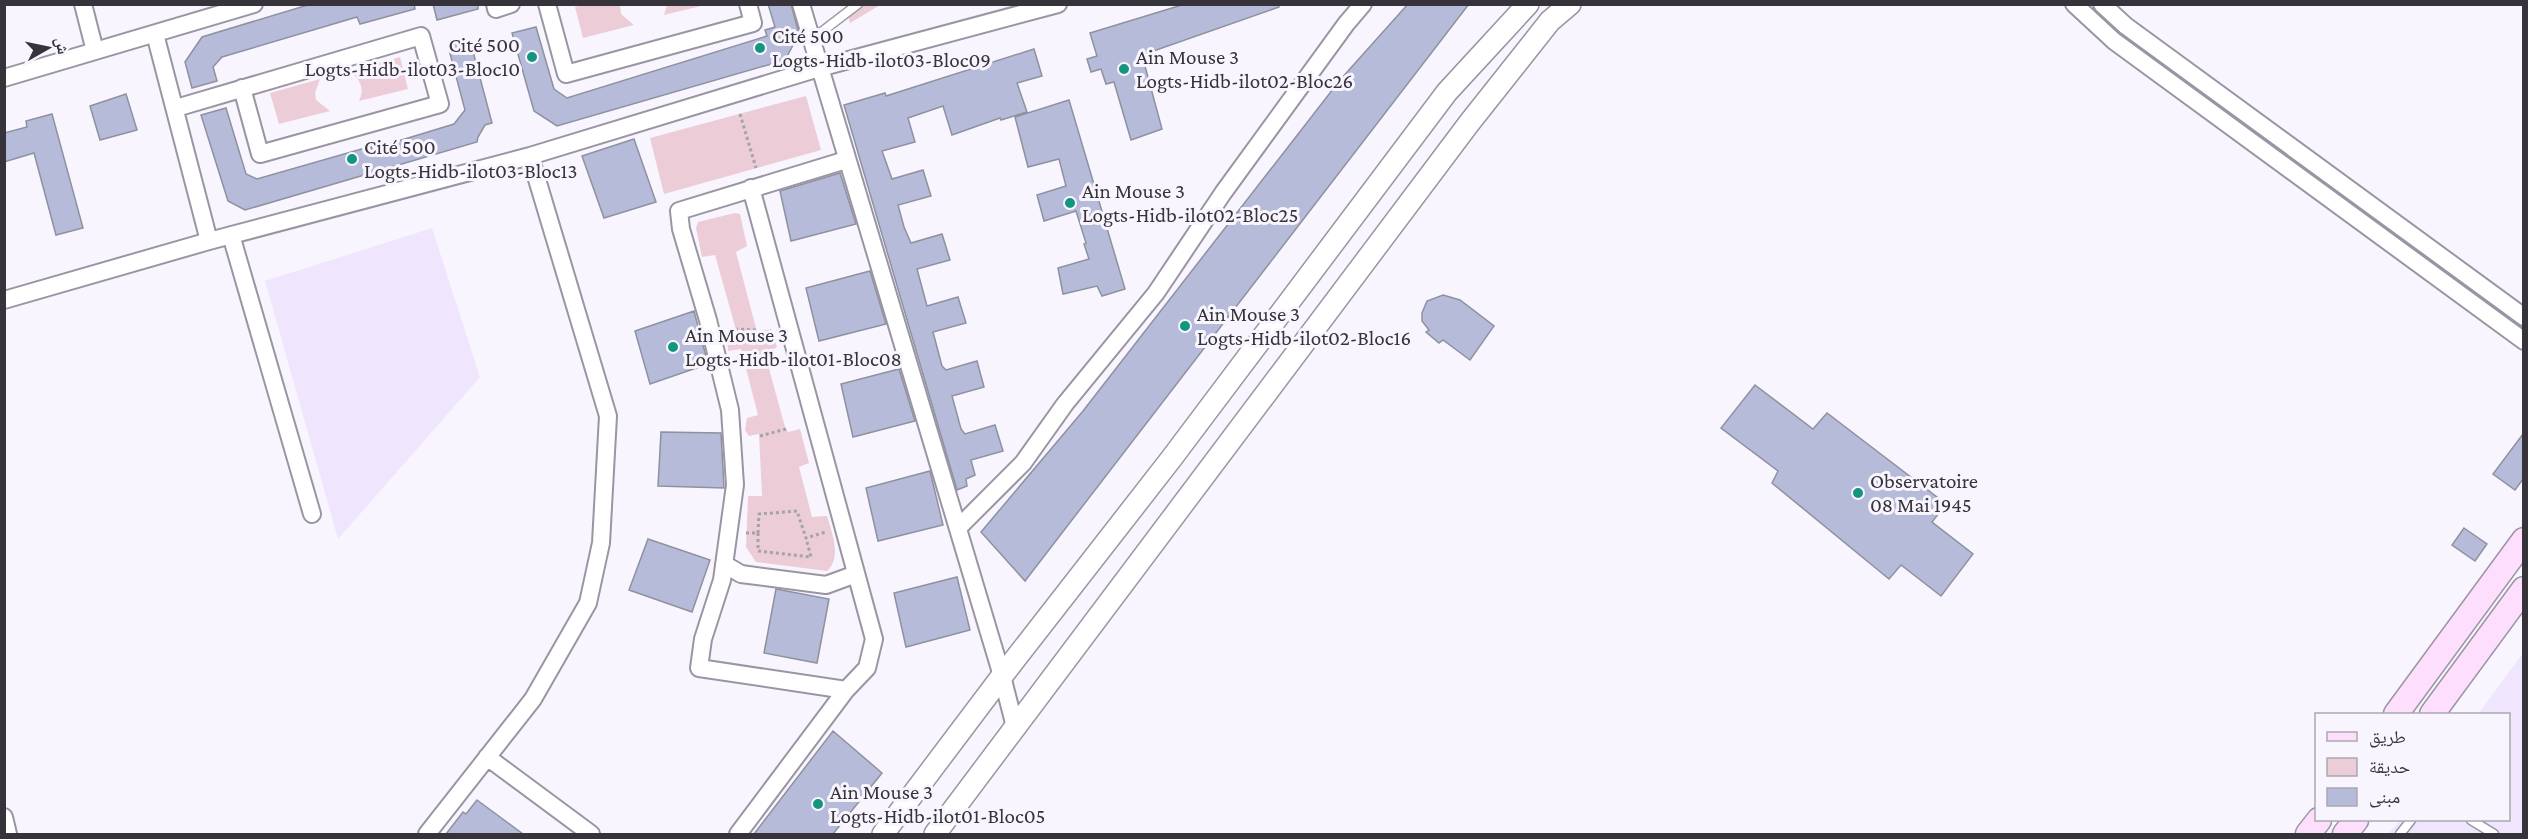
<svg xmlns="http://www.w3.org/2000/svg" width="2528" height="839" font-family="'Crimson Pro','Noto Naskh Arabic',serif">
	<rect width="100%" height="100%" fill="#f9f5fe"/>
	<!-- built -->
	<path fill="#efe6fd" d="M432 228 480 377 338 539 265 281Z
		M2523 653V834H2388L2400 820H2508V714H2478Z"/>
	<!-- green -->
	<path fill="#ebccd7" d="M585 4 620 5 621 14 634 25 583 38 575 7Z
		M845 4 880 5 850 23Z
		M667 5V4L705 5 664 15Z
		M400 57 408 89 359 101C365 89 360 79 350 71Z
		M320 79 315 93 316 100 330 111 279 124 270 93Z
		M806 96 821 150 664 194 650 138Z
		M735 213 740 214 747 246 736 252 757 332 771 329 777 347 765 354 785 427 788 432 800 429 809 463 799 467 812 517 827 516C832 533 842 558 827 571L756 562 746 547 748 496H762L759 434 749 436 745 430 747 418 758 415 741 349 728 351 727 334 736 330 715 255 702 257 696 228 698 222Z"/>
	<!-- building -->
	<path fill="#b6bbda" stroke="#8e919f" stroke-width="1.5" d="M311 4H414L415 9 360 24 357 17 222 57 213 67 217 81 192 88 185 62 202 37Z
		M433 4H478V9L437 20Z
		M768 4H791L799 34 785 60 557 126 534 111 512 33 536 27 554 89 567 98 767 36 765 30 775 27Z
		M1185 4H1279V7L1142 55 1162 129 1131 140 1114 82 1106 84 1101 69 1091 72 1087 59 1097 56 1090 33Z
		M1408 4H1469L1025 581 981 532 1083 411 1340 80Z
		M470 40 492 123 485 125 478 137 477 142 245 210 228 201 201 115 226 108 246 174 257 179 372 146V149L454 124 465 110 448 46Z
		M1034 49 1042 76 1017 83 1027 112 1001 120 1000 118 952 135 943 106 908 118 915 142 882 151 892 179 923 170 931 196 898 205 904 227 911 243 942 234 950 260 917 269 927 306 958 297 966 323 933 332 942 366 946 370 977 361 984 387 952 396 961 429 965 434 995 425 1003 451 971 460 975 475 966 479 967 486 957 490 844 105 885 93 886 96Z
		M126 94 137 130 100 140 90 106Z
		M1069 100 1125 289 1102 296 1097 286 1063 294 1058 268 1089 259 1084 244 1086 243 1076 211 1044 221 1037 195 1066 186 1059 159 1028 167 1015 117Z
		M52 114 83 228 56 235 34 153 4 162V133L27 127 26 121Z
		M634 139 656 202 604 218 582 156Z
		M840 173 856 224 791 241 780 191Z
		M870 271 886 324 819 341 806 288Z
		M1443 295 1460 300 1494 326 1470 360 1443 340 1439 343 1426 332 1429 330 1422 321V313L1427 301Z
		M694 311 708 364 650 384 635 331Z
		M899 369 915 421 853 437 841 384Z
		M1755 385 1813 429 1827 413 1946 504 1932 522 1973 554 1941 596 1901 565 1889 579 1772 483 1778 471 1721 428Z
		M661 432 721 433 724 488 658 486Z
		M2523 434V479L2515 490 2493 474Z
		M930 471 943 525 878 541 866 488Z
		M2464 528 2487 544 2475 561 2452 545Z
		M648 539 710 560 692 612 629 590Z
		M957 577 970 630 906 647 894 593Z
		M776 589 829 599 817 663 764 653Z
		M833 731 882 773 833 834H754Z
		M477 800 523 834H446L463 812 466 814Z"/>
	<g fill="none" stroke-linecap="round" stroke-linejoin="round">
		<defs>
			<path id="service" d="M811 40 858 4
				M2471 820 2494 834
				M2400 834 2411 820"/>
			<path id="minor" d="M83 4 95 51
				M495 4 496 9 511 4
				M547 4 566 74 753 23 748 4
				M801 4 1002 676 1015 727
				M2074 4 2114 41 2524 341
				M2102 4 2126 26 2524 317
				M155 34 209 241
				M4 78 254 4
				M176 108 421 36 440 104 260 154 242 88
				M231 235 312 514
				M4 300 209 241 530 156 819 68 1058 4
				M958 528 1023 463 1065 404 1156 293 1223 193 1346 24 1363 4
				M724 564 741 574 826 585 856 574
				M846 690 699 668 703 639 722 580 735 485 730 410 708 320 681 229 679 211 846 160
				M487 757 591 834
				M4 817 8 834
				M427 834 533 699 588 603 601 543 608 416 530 156
				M738 834 846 690 867 668 874 639 751 188"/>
			<path id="tertiary" d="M883 834 1002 676 1171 459 1447 92 1528 4
				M935 834 1470 122 1550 21 1570 4"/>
			<path id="secondary" d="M2396 714 2524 540
				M2432 714 2524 589
				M2308 834 2319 820
				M2345 834 2356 820"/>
		</defs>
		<!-- service casing -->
		<use href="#service" stroke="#9a95a3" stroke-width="11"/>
		<!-- minor casing -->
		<use href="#minor" stroke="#9a95a3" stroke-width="20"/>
		<!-- tertiary casing -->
		<use href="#tertiary" stroke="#9a95a3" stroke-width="24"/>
		<!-- secondary casing -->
		<use href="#secondary" stroke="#9a95a3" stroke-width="27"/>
		<!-- path -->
		<path stroke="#a5a2aa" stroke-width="3" stroke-dasharray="3 3" stroke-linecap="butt" d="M740 114 756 168
			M735 329 756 330
			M760 436 786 429
			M746 533H758L759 514 797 511 806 538 826 532
			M758 533V551L811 557 806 538"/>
		<!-- service -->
		<use href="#service" stroke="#fff" stroke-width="8"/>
		<!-- minor -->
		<use href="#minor" stroke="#fff" stroke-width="16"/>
		<!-- tertiary -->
		<use href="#tertiary" stroke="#fff" stroke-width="21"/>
		<!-- secondary -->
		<use href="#secondary" stroke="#fddefd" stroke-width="24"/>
	</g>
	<!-- markers -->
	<g fill="#13957f" stroke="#f9f5fe" stroke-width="2">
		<circle cx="760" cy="48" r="6"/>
		<circle cx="532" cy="57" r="6"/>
		<circle cx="1124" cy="69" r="6"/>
		<circle cx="352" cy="159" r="6"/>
		<circle cx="1070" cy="203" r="6"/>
		<circle cx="1185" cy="326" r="6"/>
		<circle cx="673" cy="347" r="6"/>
		<circle cx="1858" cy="493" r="6"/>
		<circle cx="818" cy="804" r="6"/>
	</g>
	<g text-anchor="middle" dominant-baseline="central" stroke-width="6" stroke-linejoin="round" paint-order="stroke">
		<!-- poi labels -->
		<g font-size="21" fill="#36343a" stroke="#f9f5fe" text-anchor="start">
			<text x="772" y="36">Cité 500<tspan x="772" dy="24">Logts-Hidb-ilot03-Bloc09</tspan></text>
			<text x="520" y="45" text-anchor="end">Cité 500<tspan x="520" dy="24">Logts-Hidb-ilot03-Bloc10</tspan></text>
			<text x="1136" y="57">Ain Mouse 3<tspan x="1136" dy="24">Logts-Hidb-ilot02-Bloc26</tspan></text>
			<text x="364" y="147">Cité 500<tspan x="364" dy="24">Logts-Hidb-ilot03-Bloc13</tspan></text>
			<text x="1082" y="191">Ain Mouse 3<tspan x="1082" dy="24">Logts-Hidb-ilot02-Bloc25</tspan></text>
			<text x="1197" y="314">Ain Mouse 3<tspan x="1197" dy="24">Logts-Hidb-ilot02-Bloc16</tspan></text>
			<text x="685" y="335">Ain Mouse 3<tspan x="685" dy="24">Logts-Hidb-ilot01-Bloc08</tspan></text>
			<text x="1870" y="481">Observatoire<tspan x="1870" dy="24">08 Mai 1945</tspan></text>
			<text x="830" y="792">Ain Mouse 3<tspan x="830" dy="24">Logts-Hidb-ilot01-Bloc05</tspan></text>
		</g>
	</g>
	<!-- border -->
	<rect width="2528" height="839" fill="none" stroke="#36343a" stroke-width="12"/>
	<!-- legend -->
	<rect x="2315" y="713" width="195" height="108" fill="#f9f5fe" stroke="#aba8b0" stroke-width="1.5"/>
	<rect x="2327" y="732" width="30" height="9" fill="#fddefd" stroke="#aba8b0" stroke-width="1.5"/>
	<text x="2369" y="743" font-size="18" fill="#36343a">طريق</text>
	<rect x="2327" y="758" width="30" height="18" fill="#ebccd7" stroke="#aba8b0" stroke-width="1.5"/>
	<text x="2369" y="773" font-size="18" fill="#36343a">حديقة</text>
	<rect x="2327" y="788" width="30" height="18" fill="#b6bbda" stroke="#aba8b0" stroke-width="1.5"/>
	<text x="2369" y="803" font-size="18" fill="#36343a">مبنى</text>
	<!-- north arrow -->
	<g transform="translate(48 48) rotate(81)" stroke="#f9f5fe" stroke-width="4.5" paint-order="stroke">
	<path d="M0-4.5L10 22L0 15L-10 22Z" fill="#36343a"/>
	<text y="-9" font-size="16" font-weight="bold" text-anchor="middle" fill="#36343a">ش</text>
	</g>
</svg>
